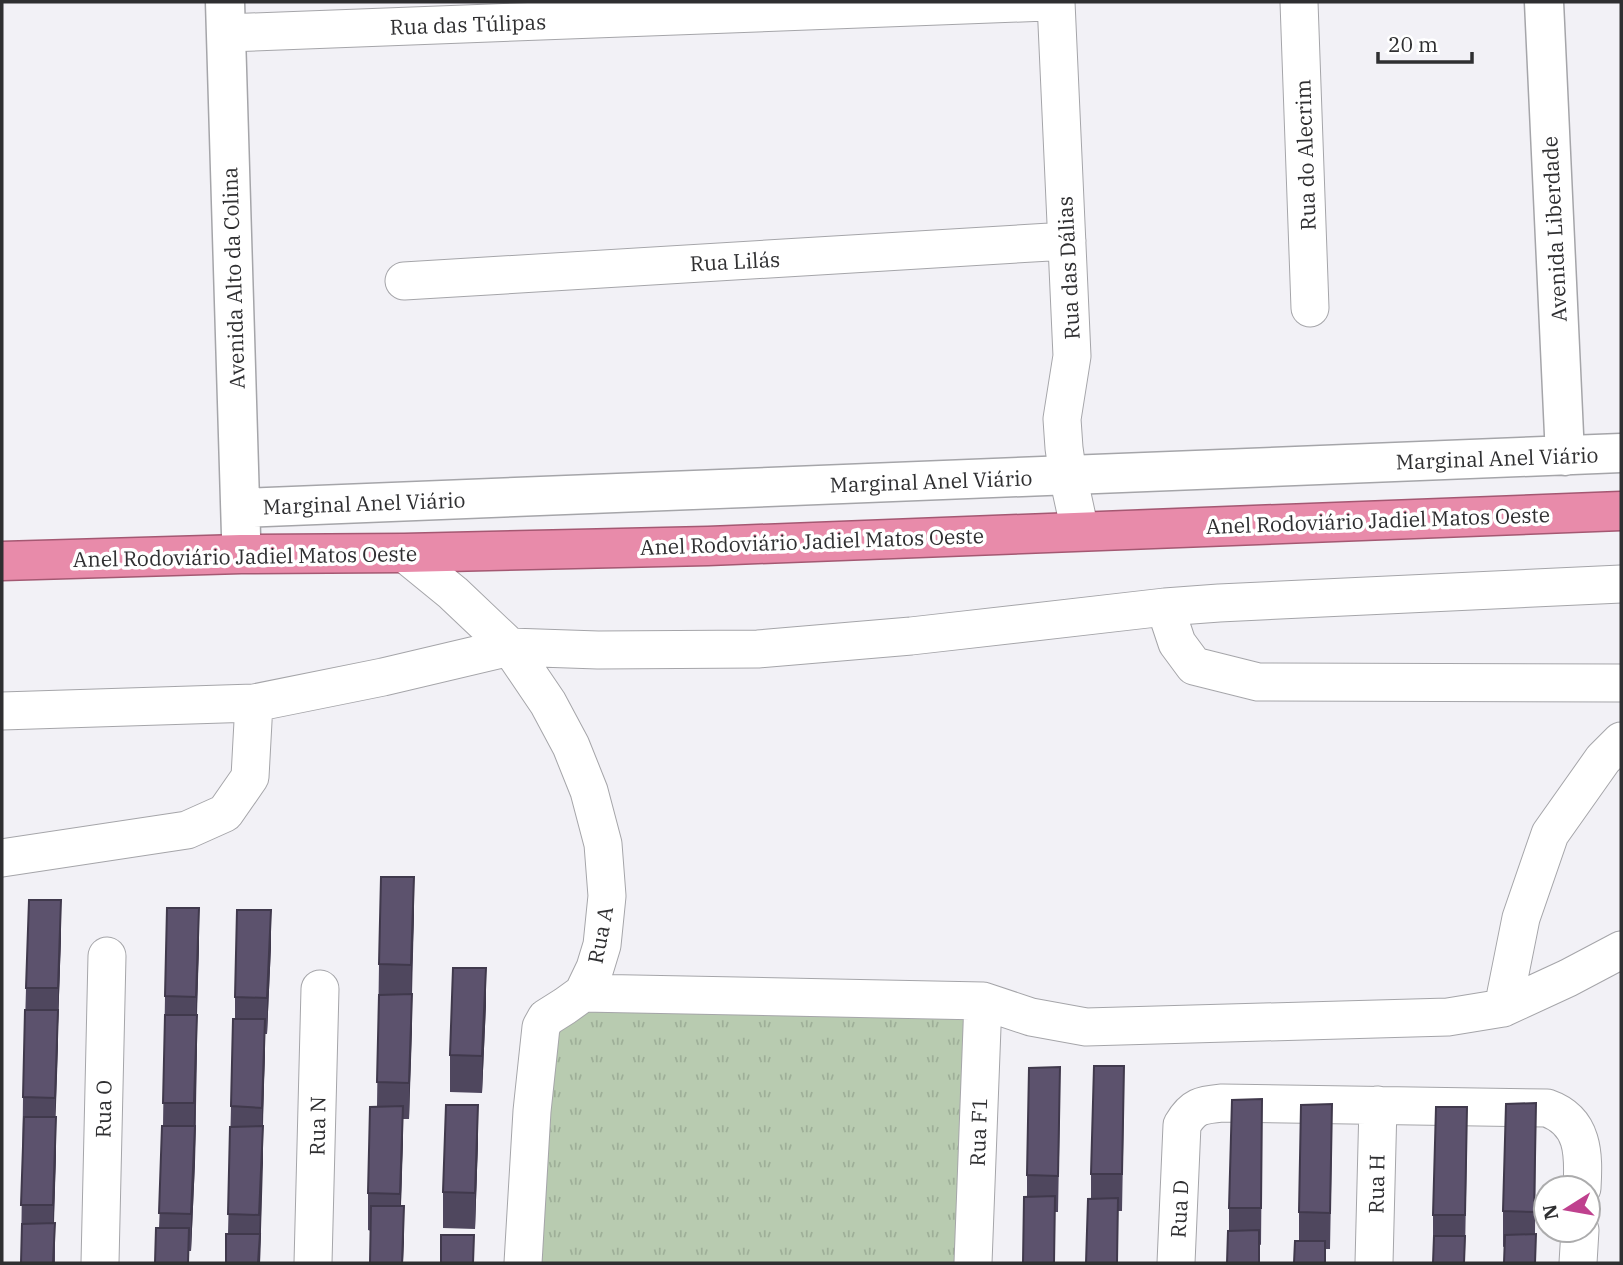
<svg xmlns="http://www.w3.org/2000/svg" width="1623" height="1265" font-family="'IBM Plex Serif',serif">
	<defs>
		<pattern id="park-tufts" width="24" height="20" patternUnits="userSpaceOnUse" patternTransform="scale(1.75)"><rect width="24" height="20" fill="#b8cbb0"/><path d="M3 7l-1-3M5 7V3M7 7l1-3M15 17l-1-3M17 17v-4M19 17l1-3" fill="none" stroke="#9eaf98"/></pattern>
	</defs>
	<rect width="100%" height="100%" fill="#f2f1f6"/>
	<!-- park -->
	<path fill="url(#park-tufts)" d="M533 1003 975 1013 968 1263H524Z"/>
	<g fill="none" stroke-linecap="round" stroke-linejoin="round">
		<defs>
			<path id="minor" d="M1056 2 1072 356 1062 419 1064 448 1068 476 1080 531
				M1299 2 1310 308
				M226 33 1046 2
				M404 281 1067 241
				M404 553 453 593 510 647 598 650 758 649 911 636 1165 607 1219 603 1621 584
				M1165 607 1177 643 1194 666 1258 682 1621 683
				M2 711 254 703 383 677 510 647 548 703 571 746 589 791 603 844 607 896 602 945 595 968 583 993 565 1006 546 1018 541 1027 532 1111 523 1263
				M2 858 187 830 225 813 250 777 254 703
				M583 993 983 1001 1031 1017 1086 1027 1448 1017 1503 1008 1568 978 1621 950
				M1503 1008 1521 918 1550 834 1603 759 1621 741
				M100 1263 107 956
				M313 1263 320 989
				M973 1263 983 1001
				M1176 1263 1182 1125C1193 1106 1201 1105 1222 1103L1547 1108C1584 1121 1584 1154 1582 1188
				M1374 1263 1378 1105
				M1578 1263 1580 1230"/>
			<path id="tertiary" d="M225 2 241 535
				M1544 2 1565 456
				M241 508 1621 453"/>
			<path id="trunk" d="M2 561 241 554 404 553 708 546 1621 511"/>
		</defs>
		<!-- minor casing -->
		<use href="#minor" stroke="#a5a5a9" stroke-width="39"/>
		<!-- tertiary casing -->
		<use href="#tertiary" stroke="#a5a5a9" stroke-width="41"/>
		<!-- trunk casing -->
		<use href="#trunk" stroke="#a45872" stroke-width="41"/>
		<!-- minor -->
		<use href="#minor" stroke="#fff" stroke-width="37"/>
		<!-- tertiary -->
		<use href="#tertiary" stroke="#fff" stroke-width="38"/>
		<!-- trunk -->
		<use href="#trunk" stroke="#e88baa" stroke-width="38"/>
	</g>
	<!-- wall -->
	<path fill="#4f475e" d="M414 913 409 1119H403L401 1206 404 1242 368 1230V1193L377 1107 379 964Z
		M61 936 55 1117 56 1153 54 1223H55V1263H21L23 1097 26 988Z
		M199 944 197 1015V1051L195 1162 191 1251H189V1263L159 1228 163 1126 165 996Z
		M271 946 267 1034H265L260 1263 228 1234 231 1106 235 1019V997Z
		M486 1004 482 1093 450 1092V1055Z
		M1124 1102 1122 1211H1118L1091 1199V1174Z
		M1060 1103 1058 1212H1055L1027 1197V1175Z
		M1536 1103 1535 1234 1503 1247V1211Z
		M1262 1136 1261 1245 1229 1231V1208Z
		M1332 1140 1330 1249H1325L1299 1241V1212Z
		M478 1141 475 1229 443 1228V1192Z
		M1467 1143 1465 1252 1433 1263V1215Z"/>
	<!-- shaded-wall -->
	<path fill="#40394c" d="M414 877V913L411 1002V965Z
		M61 900V936L58 1024V988Z
		M199 908V944L196 1033V997Z
		M271 910V946L267 1034V998Z
		M486 968V1004L482 1093V1056Z
		M412 994V1031L409 1119V1083Z
		M58 1010V1046L55 1134V1098Z
		M197 1015 195 1162 191 1251V1214Z
		M265 1019V1055L262 1144V1108Z
		M478 1105V1141L475 1229V1193Z
		M403 1106V1143L400 1231V1194Z
		M56 1117V1153L53 1242V1205Z
		M263 1126V1163L260 1263H258Z
		M404 1206V1242L403 1263H402Z"/>
	<!-- building -->
	<path fill="#5c526d" stroke="#40394c" stroke-width="2" d="M381 877H414L411 965 379 964Z
		M29 900H61L58 988H26Z
		M167 908H199L196 997 165 996Z
		M237 910H271L267 998 235 997Z
		M453 968H486L482 1056 450 1055Z
		M412 994 409 1083 377 1082 379 995Z
		M25 1010H58L55 1098 23 1097Z
		M165 1015H197L194 1103H163Z
		M233 1019H265L262 1108 231 1106Z
		M1094 1066H1124L1122 1174H1091Z
		M1060 1067 1058 1176 1027 1175 1029 1068Z
		M1262 1099 1261 1208H1229L1232 1100Z
		M1536 1103 1534 1212 1503 1211 1506 1104Z
		M1332 1104 1330 1213 1299 1212 1301 1105Z
		M446 1105H478L475 1193 443 1192Z
		M403 1106 400 1194 368 1193 370 1107Z
		M1436 1107H1467L1465 1215H1433Z
		M24 1117H56L53 1205H21Z
		M162 1126H195L191 1214 159 1213Z
		M263 1126 259 1215 228 1214 230 1127Z
		M1055 1196 1054 1263H1023L1024 1197Z
		M1118 1198 1117 1263H1086L1088 1199Z
		M371 1206H404L402 1263H370Z
		M55 1223 53 1263H21L22 1224Z
		M156 1228H189L188 1263H155Z
		M1259 1230V1263H1227L1228 1231Z
		M226 1234H260L258 1263H226Z
		M1536 1234 1535 1263H1504L1505 1235Z
		M441 1235H474L473 1263H441Z
		M1434 1236H1465L1464 1263H1433Z
		M1295 1241H1325V1263H1294Z"/>
	<g text-anchor="middle" dominant-baseline="central" stroke-width="7" stroke-linejoin="round" paint-order="stroke">
		<!-- street labels -->
		<g font-size="21" fill="#2f2f31" stroke="#fff">
			<text transform="translate(468 24) rotate(-2)">Rua das Túlipas</text>
			<text transform="translate(1305 155) rotate(-92)">Rua do Alecrim</text>
			<text transform="translate(1554 229) rotate(-93)">Avenida Liberdade</text>
			<text transform="translate(735 261) rotate(-3)">Rua Lilás</text>
			<text transform="translate(1068 268) rotate(-93)">Rua das Dálias</text>
			<text transform="translate(233 278) rotate(-92)">Avenida Alto da Colina</text>
			<text transform="translate(1497 458) rotate(-2)">Marginal Anel Viário</text>
			<text transform="translate(931 481) rotate(-2)">Marginal Anel Viário</text>
			<text transform="translate(364 503) rotate(-2)">Marginal Anel Viário</text>
			<text transform="translate(1378 520) rotate(-2)">Anel Rodoviário Jadiel Matos Oeste</text>
			<text transform="translate(812 541) rotate(-2)">Anel Rodoviário Jadiel Matos Oeste</text>
			<text transform="translate(245 556) rotate(-1)">Anel Rodoviário Jadiel Matos Oeste</text>
			<text transform="translate(600 935) rotate(-79)">Rua A</text>
			<text transform="translate(103 1109) rotate(-89)">Rua O</text>
			<text transform="translate(317 1126) rotate(-89)">Rua N</text>
			<text transform="translate(978 1132) rotate(-88)">Rua F1</text>
			<text transform="translate(1376 1184) rotate(-89)">Rua H</text>
			<text transform="translate(1179 1209) rotate(-87)">Rua D</text>
		</g>
	</g>
	<!-- border -->
	<rect width="1623" height="1265" fill="none" stroke="#2f2f31" stroke-width="7"/>
	<!-- north arrow -->
	<g transform="translate(1567 1209) rotate(259)"><circle r="33" fill="#ffffff" stroke="#acacad" stroke-width="2"/>
	<path d="M0-5L12 26L0 18L-12 26Z" fill="#bf418e"/>
	<text y="-10" font-size="19" font-weight="bold" text-anchor="middle" fill="#2f2f31">N</text>
	</g>
	<!-- scale -->
	<path d="M1378 52v10h94v-10" fill="none" stroke="#2f2f31" stroke-width="3.5"/>
	<text x="1388" y="52" font-size="21" fill="#2f2f31" stroke="#ffffff" stroke-width="5" paint-order="stroke">20 m</text>
</svg>
